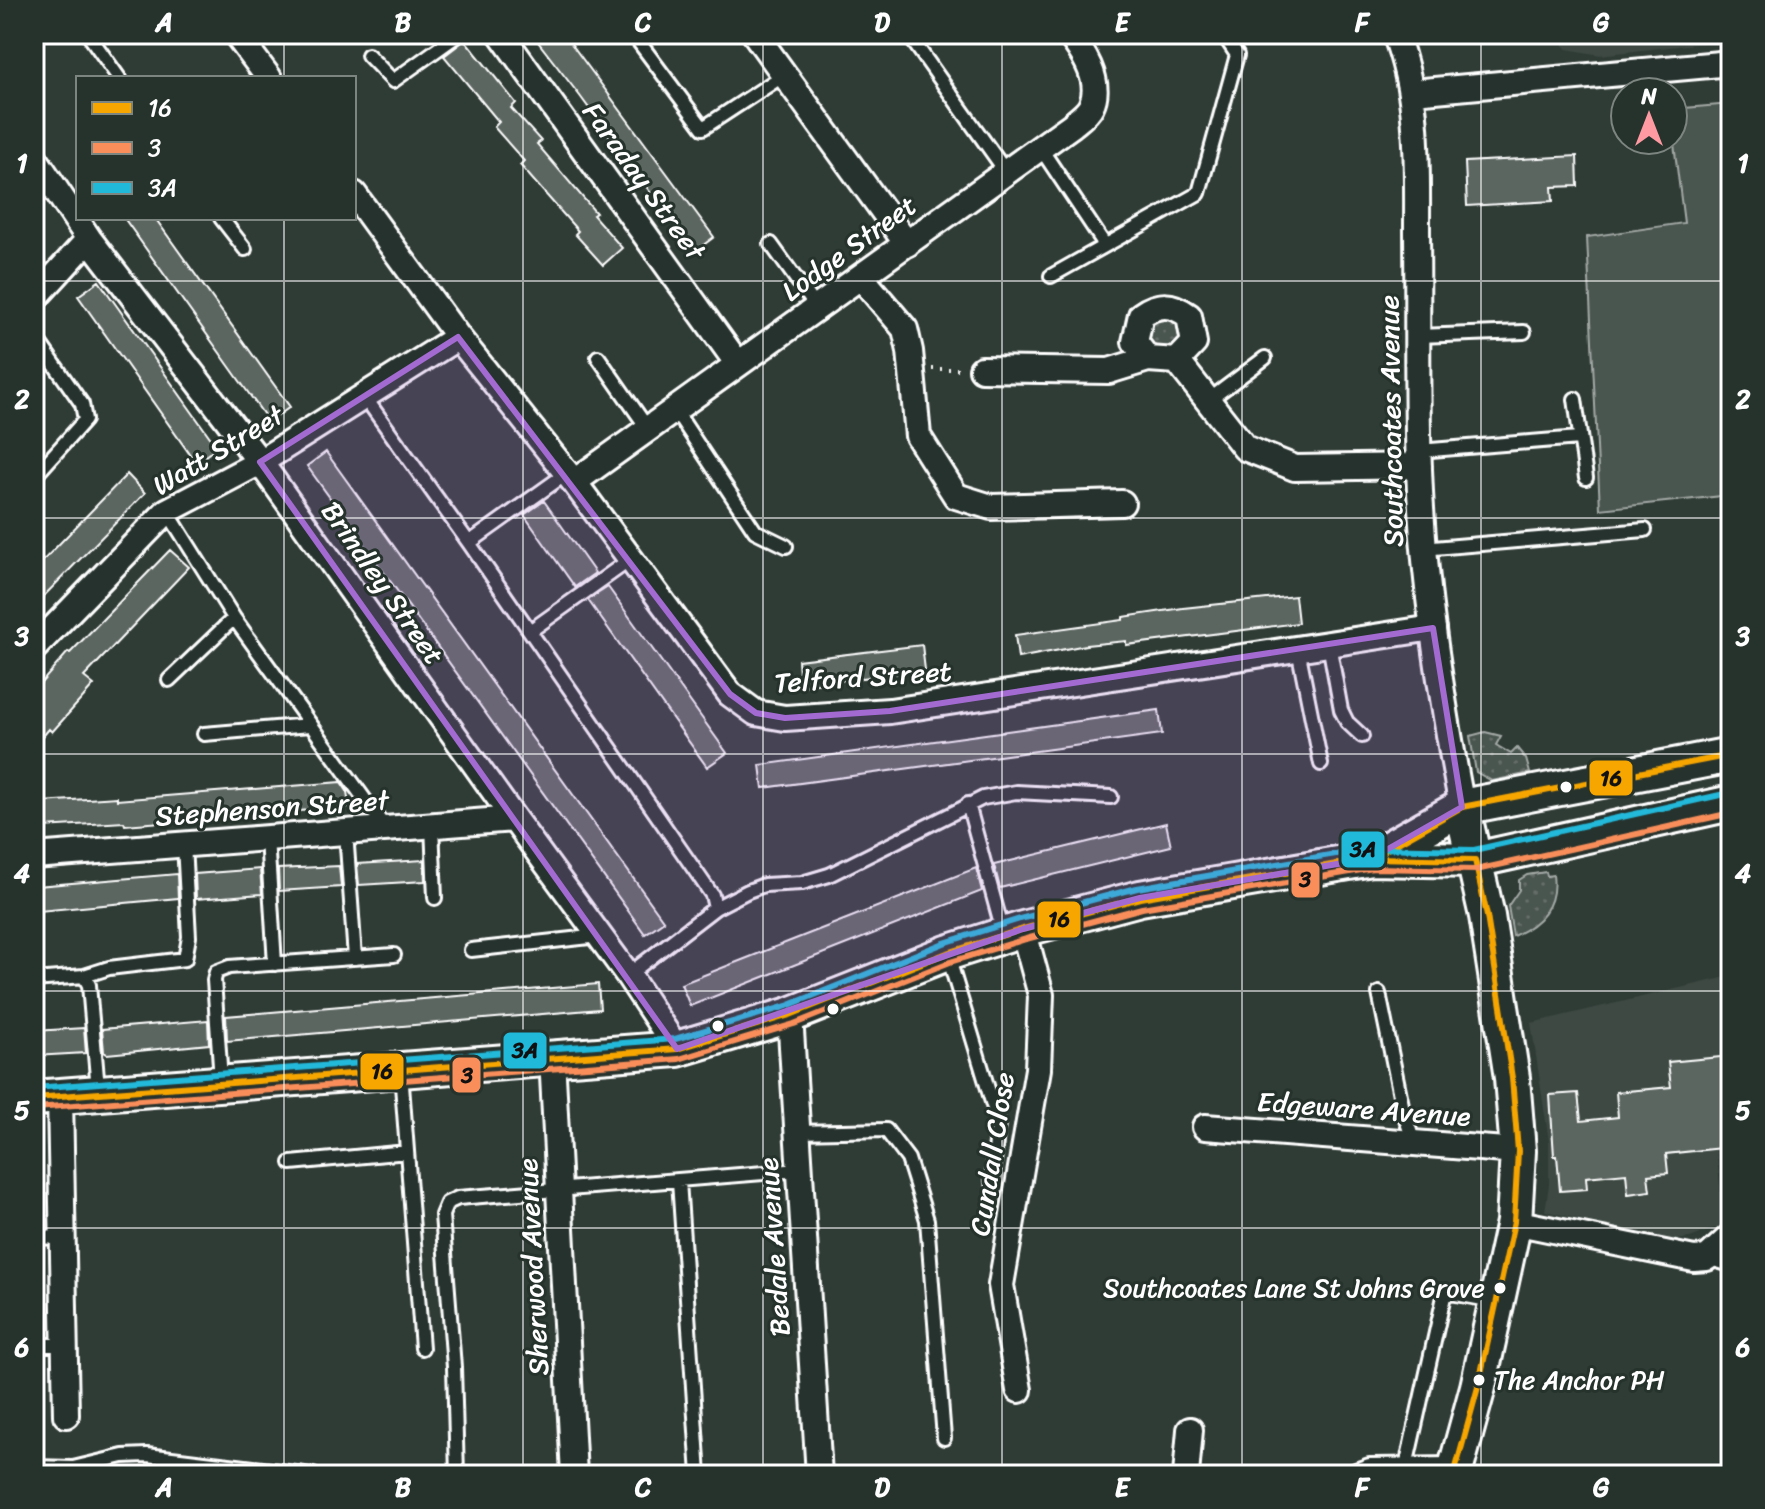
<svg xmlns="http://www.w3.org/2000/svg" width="1765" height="1509" font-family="Sriracha,sans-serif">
	<defs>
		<pattern id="grass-dots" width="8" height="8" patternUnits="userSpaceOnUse" patternTransform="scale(2)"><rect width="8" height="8" fill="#4a544f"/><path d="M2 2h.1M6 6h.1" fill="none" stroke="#656e69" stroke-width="1.8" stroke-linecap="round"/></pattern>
	</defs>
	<rect width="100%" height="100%" fill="#2f3b35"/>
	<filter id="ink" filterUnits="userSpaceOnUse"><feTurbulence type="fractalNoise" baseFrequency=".0125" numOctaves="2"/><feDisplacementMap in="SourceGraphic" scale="16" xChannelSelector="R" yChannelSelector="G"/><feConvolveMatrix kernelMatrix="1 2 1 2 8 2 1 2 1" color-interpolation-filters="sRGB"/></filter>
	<g filter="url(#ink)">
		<!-- built -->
		<path fill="#3c4842" d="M1555 34H1731V40L1600 55 1566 49Z
			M1731 976V1143L1716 1145 1724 1225 1690 1238 1670 1241 1545 1211 1549 1184V1142L1531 1023Z"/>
		<!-- grass -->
		<path fill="url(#grass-dots)" stroke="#a4aaa7" stroke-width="2" d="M1164 315C1178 321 1181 325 1182 341L1172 353 1150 351 1143 328 1148 321Z
			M1485 732 1501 736 1496 745 1511 754 1517 748 1526 759 1530 773 1492 781 1476 772 1470 736Z
			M1546 872 1547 876 1553 875C1557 906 1540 924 1513 936L1508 906 1519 890V880L1527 875Z"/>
		<!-- park -->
		<path fill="#4a544f" stroke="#a4aaa7" stroke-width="2" d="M1731 104V495L1600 509 1587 237 1684 223 1673 136V109Z"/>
		<!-- building -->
		<path fill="#5b6661" stroke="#fff" stroke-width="2" d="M532 34H564L714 237 694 252 580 96Z
			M465 40 516 103 511 108 541 141 537 144 596 213 593 215 622 248 603 265 575 234 578 231 520 165 524 161 494 127 499 122 444 56Z
			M1577 156 1578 186 1552 187 1553 201 1467 206 1465 162Z
			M124 218H155L290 407 269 422Z
			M99 281 217 447 196 463 78 296Z
			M326 452 664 921 645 934 307 466Z
			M127 474 145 493 34 606V570Z
			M544 501 595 573 575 587 524 515Z
			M170 550 189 567 84 677 94 685 52 732 49 729 34 747V691L68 652 70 653Z
			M608 587 727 753 707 767 588 600Z
			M1295 596 1298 623 1126 645V641L1086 645 1018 658 1015 635 1123 620V617L1183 608Z
			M922 645 925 670 800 686 798 660Z
			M1159 710 1162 734 763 788 760 765Z
			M341 782 347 791 349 807 125 825 124 822 44 827 42 802 117 797V800Z
			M1166 823 1171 846 1000 888 994 865Z
			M424 860 425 881 359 885 357 864Z
			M339 866 341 887 279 891 278 869Z
			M976 868 982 891 690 1006 681 984Z
			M260 869 262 894 196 899 195 874Z
			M177 874 178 898 39 911 37 886Z
			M598 984 600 1009 227 1041 226 1016Z
			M208 1020 209 1044 107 1054 104 1052 102 1029Z
			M84 1028 86 1053 34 1056V1031Z
			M1731 1056V1147L1666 1154 1668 1173 1648 1175 1650 1191 1628 1194 1626 1173 1586 1177 1587 1189 1560 1191 1557 1156H1554L1550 1095 1578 1093 1581 1121 1618 1117 1616 1092 1671 1087 1668 1062Z"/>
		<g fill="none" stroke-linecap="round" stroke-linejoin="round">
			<defs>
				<path id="lane" d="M88 34 119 78
					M633 34 703 128 784 75
					M908 34 1006 172
					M368 55 393 81 459 34
					M1041 149 1105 245
					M221 218 245 249
					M771 244 817 308
					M1051 276 1199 193 1237 55 1223 34
					M34 335 82 404 85 420 34 477
					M1418 336 1524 332
					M598 357 648 429
					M364 396 469 543 712 895 715 908
					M1575 399 1586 478
					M1209 400 1265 358
					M675 410 755 531 786 546
					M1419 451 1579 438
					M167 511 234 618 386 829
					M469 543 567 473
					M1422 549 1645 530
					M530 631 631 559
					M1329 644 1341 710 1347 722 1362 736
					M1298 649 1321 764
					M169 680 234 618
					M204 734 310 725
					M968 804 1003 932
					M432 825 435 898
					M346 832 355 958
					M267 838 275 964
					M471 950 599 936
					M948 956 998 1122 992 1181
					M628 975 715 908 748 891 764 885 802 883 829 875 983 798 1016 792 1111 797
					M84 976 109 968 185 959 189 937 184 844
					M34 980 84 976 89 985 98 1089
					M1379 993 1403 1110 1414 1143
					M401 1072 422 1348
					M221 1080 214 980 216 972 229 967 394 955
					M797 1132 886 1130 908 1159 927 1220 944 1438
					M291 1163 407 1152
					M679 1181 699 1475
					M34 1238 63 1237
					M1707 1258 1731 1265
					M34 1345H65
					M34 1467 73 1468 123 1456 147 1455 313 1475
					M1405 1471 1445 1292 1494 1301
					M457 1475 454 1367 442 1215 447 1203 458 1198 800 1170"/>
				<path id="street" d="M236 34 269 78
					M501 34 738 364
					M755 34 907 244
					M1395 34C1420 97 1417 166 1417 232 1418 311 1416 390 1419 469 1423 583 1441 695 1462 807
					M1413 92 1731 63
					M34 157 89 239 260 462 514 819 628 975 677 1049
					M354 194 458 337 574 482 730 694 756 713 785 718 890 711 1433 628
					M861 277 905 329 910 351 918 436 956 496 991 507 1122 503
					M34 299 89 239
					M1148 359 1135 342 1141 315C1158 303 1172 303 1189 316L1194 343 1177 361
					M982 369 1109 371 1148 359 1177 361 1245 448 1295 468 1419 466
					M574 482 1072 125C1078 120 1088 113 1091 106 1103 82 1083 52 1069 34
					M34 648 167 511 260 462 458 337
					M34 856 514 819
					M790 1015 819 1475
					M552 1057 574 1475
					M60 1096 66 1415
					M1205 1127 1518 1151
					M1514 1222 1694 1259 1707 1258 1731 1236
					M1019 1390 1001 1285 1038 1069 1041 995 1023 929
					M1186 1475 1190 1430
					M1359 1475 1370 1471 1455 1470"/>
				<path id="secondary" d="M1374 857 1462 807 1731 755
					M34 1098 677 1049 790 1015 947 953 1023 929 1140 898 1372 858 1475 860 1731 803
					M1454 1475 1478 1387 1514 1222 1518 1151 1512 1078 1487 916 1462 807"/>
			</defs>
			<!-- lane casing -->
			<use href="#lane" stroke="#fff" stroke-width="18"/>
			<!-- street casing -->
			<use href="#street" stroke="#fff" stroke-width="30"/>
			<!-- secondary casing -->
			<use href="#secondary" stroke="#fff" stroke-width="40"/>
			<!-- path -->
			<path stroke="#fff" stroke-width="4" stroke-dasharray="2 6" stroke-linecap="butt" d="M932 369H960"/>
			<!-- lane -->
			<use href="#lane" stroke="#26332d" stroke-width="12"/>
			<!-- street -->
			<use href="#street" stroke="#26332d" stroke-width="24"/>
			<!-- secondary -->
			<use href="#secondary" stroke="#26332d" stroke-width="34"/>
			<defs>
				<path id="bus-1" d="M1384 851 1462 807 1731 755
					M34 1098 677 1049 790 1015 947 953 1023 929 1140 898 1372 858 1475 860 1487 916 1512 1078 1518 1151 1514 1222 1478 1387 1454 1475"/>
				<path id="bus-2" d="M35 1108 679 1059 794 1024 950 962 1026 939 1142 908 1373 868 1476 870 1731 813"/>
				<path id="bus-3" d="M34 1088 675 1039 787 1006 944 943 1020 919 1137 888 1371 848 1474 850 1729 793"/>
			</defs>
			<!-- bus-1 casing -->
			<use href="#bus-1" stroke="#26332d" stroke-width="12"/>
			<!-- bus-2 casing -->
			<use href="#bus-2" stroke="#26332d" stroke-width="12"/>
			<!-- bus-3 casing -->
			<use href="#bus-3" stroke="#26332d" stroke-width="12"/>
			<!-- bus-1 -->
			<use href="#bus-1" stroke="#f7a600" stroke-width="6"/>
			<!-- bus-2 -->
			<use href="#bus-2" stroke="#fa8e5a" stroke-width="6"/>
			<!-- bus-3 -->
			<use href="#bus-3" stroke="#20b9da" stroke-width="6"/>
		</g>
	</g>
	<!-- marked area -->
	<path fill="#a36bd2" fill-opacity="0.2" stroke="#a36bd2" stroke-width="6" stroke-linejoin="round" d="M458 337 730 694 756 713 785 718 890 711 1433 628 1462 807 1372 858 1140 898 1023 929 677 1049 260 462Z"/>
	<!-- grid -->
	<path fill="none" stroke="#fff" stroke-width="2" stroke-opacity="0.55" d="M284 34V78M523 34V1475M763 34V1475M1002 34V1475M1242 34V1475M1481 34V1475M284 218V1475M34 281H1731M34 518H1731M34 754H1731M34 991H1731M34 1228H1731"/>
	<!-- markers -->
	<g fill="#fff" stroke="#26332d" stroke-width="3">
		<circle cx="1566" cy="787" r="7"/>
		<circle cx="833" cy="1009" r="7"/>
		<circle cx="718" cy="1026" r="7"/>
		<circle cx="1500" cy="1288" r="7"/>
		<circle cx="1479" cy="1380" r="7"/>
	</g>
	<g text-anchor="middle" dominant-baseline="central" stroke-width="6" stroke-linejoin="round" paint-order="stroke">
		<!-- bus labels -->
		<g font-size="26" fill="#fff" stroke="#26332d" text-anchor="end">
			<text x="1485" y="1288">Southcoates Lane St Johns Grove</text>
			<text x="1494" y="1380" text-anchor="start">The Anchor PH</text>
		</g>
		<!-- street labels -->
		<g font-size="28" fill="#fff" stroke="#26332d">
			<text transform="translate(644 181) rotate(54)">Faraday Street</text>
			<text transform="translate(849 248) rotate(-36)">Lodge Street</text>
			<text transform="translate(1391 421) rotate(-91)">Southcoates Avenue</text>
			<text transform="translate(218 450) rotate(-31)">Watt Street</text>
			<text transform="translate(383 583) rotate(55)">Brindley Street</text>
			<text transform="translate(863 677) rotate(-4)">Telford Street</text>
			<text transform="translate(272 808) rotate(-4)">Stephenson Street</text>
			<text transform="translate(1364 1109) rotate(4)">Edgeware Avenue</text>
			<text transform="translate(992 1154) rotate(-81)">Cundall Close</text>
			<text transform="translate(774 1247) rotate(-94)">Bedale Avenue</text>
			<text transform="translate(533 1267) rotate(-93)">Sherwood Avenue</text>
		</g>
	</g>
	<g stroke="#26332d" stroke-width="3">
		<rect x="1588" y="759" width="46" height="38" rx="8" fill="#f7a600"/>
		<rect x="1340" y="830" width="46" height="39" rx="8" fill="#20b9da"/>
		<rect x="1290" y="861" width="31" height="38" rx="8" fill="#fa8e5a"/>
		<rect x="1036" y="900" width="46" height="39" rx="8" fill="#f7a600"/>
		<rect x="502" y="1031" width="46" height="39" rx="8" fill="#20b9da"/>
		<rect x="359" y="1052" width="46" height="39" rx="8" fill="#f7a600"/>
		<rect x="451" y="1056" width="31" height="38" rx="8" fill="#fa8e5a"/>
	</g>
	<g font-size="22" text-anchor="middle" font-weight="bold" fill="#111">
		<text x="1611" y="786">16</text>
		<text x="1363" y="857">3A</text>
		<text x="1305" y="887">3</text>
		<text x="1059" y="927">16</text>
		<text x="525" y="1058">3A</text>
		<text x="382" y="1079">16</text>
		<text x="467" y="1083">3</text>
	</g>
	<!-- margin -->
	<rect width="1765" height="1509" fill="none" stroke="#26332d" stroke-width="88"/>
	<!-- legend -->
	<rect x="76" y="76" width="280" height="144" fill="#26332d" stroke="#7d8581" stroke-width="2"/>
	<rect x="92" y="102" width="40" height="12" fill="#f7a600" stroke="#7d8581" stroke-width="2"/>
	<text x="148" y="116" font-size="24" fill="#ffffff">16</text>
	<rect x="92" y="142" width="40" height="12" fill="#fa8e5a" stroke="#7d8581" stroke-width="2"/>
	<text x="148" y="156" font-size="24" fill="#ffffff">3</text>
	<rect x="92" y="182" width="40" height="12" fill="#20b9da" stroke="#7d8581" stroke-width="2"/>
	<text x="148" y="196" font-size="24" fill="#ffffff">3A</text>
	<!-- north arrow -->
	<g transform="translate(1649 116)"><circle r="38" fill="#26332d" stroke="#7d8581" stroke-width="2"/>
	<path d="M0-6L14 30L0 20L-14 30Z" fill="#ff9aa2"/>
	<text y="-12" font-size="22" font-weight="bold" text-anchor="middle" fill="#ffffff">N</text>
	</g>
	<rect x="44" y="44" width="1677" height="1421" fill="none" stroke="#fff" stroke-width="3"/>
	<g font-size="26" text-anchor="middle" font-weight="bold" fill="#fff">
		<text x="164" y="31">A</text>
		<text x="403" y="31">B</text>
		<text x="643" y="31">C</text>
		<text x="882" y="31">D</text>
		<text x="1122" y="31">E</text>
		<text x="1362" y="31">F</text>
		<text x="1601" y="31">G</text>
		<text x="22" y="172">1</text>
		<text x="1743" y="172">1</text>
		<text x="22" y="408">2</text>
		<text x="1743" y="408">2</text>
		<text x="22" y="645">3</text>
		<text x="1743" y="645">3</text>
		<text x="22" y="882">4</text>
		<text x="1743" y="882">4</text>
		<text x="22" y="1119">5</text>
		<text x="1743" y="1119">5</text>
		<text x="22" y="1356">6</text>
		<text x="1743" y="1356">6</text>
		<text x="164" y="1496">A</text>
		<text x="403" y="1496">B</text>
		<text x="643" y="1496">C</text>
		<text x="882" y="1496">D</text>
		<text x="1122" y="1496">E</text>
		<text x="1362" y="1496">F</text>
		<text x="1601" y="1496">G</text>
	</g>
</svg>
